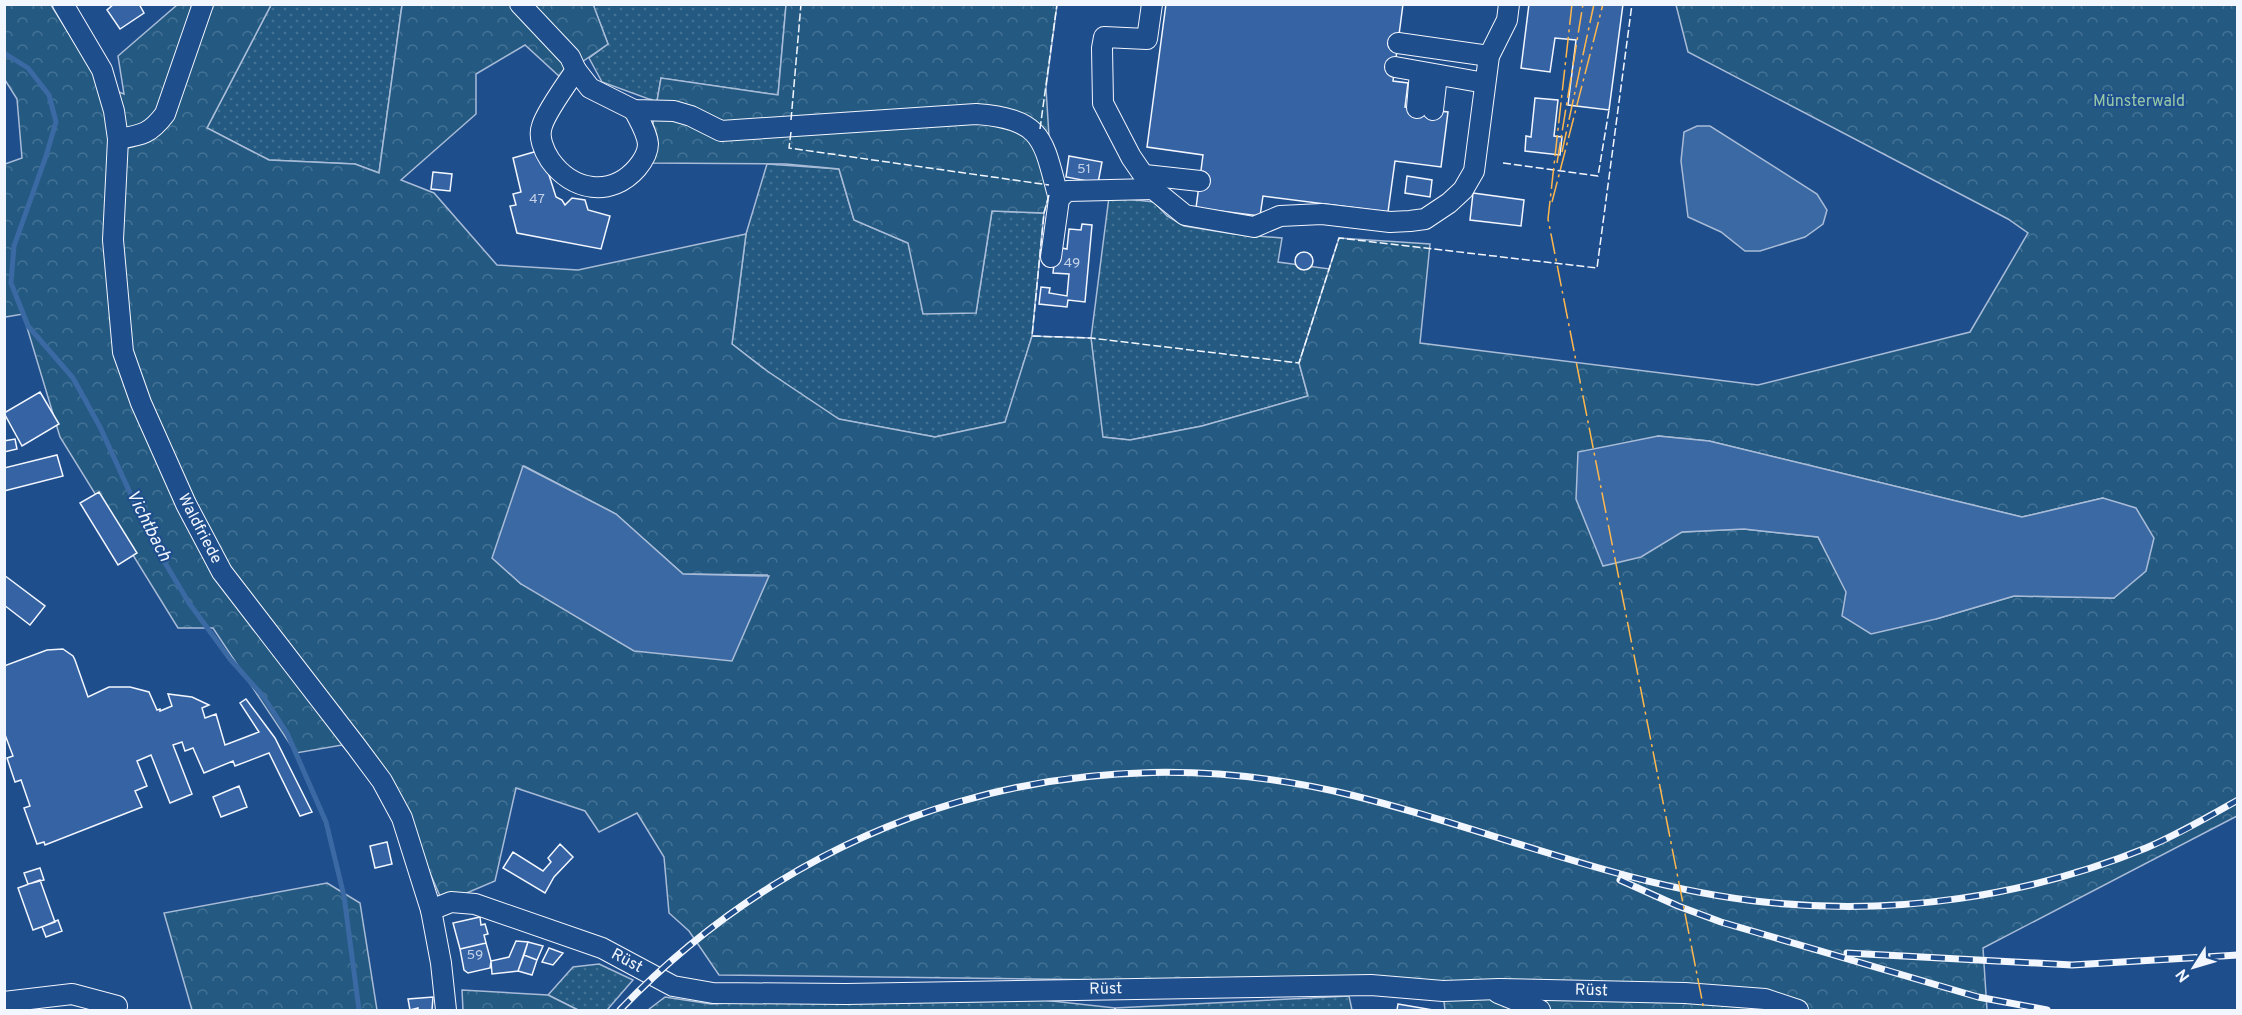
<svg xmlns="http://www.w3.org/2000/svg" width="2242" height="1015" font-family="Overpass,sans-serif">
	<defs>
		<pattern id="grass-dots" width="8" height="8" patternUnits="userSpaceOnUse" patternTransform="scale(1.5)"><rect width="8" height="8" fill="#245a82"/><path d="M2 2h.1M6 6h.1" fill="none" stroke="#447295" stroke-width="1.8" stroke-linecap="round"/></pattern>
		<pattern id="forest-crowns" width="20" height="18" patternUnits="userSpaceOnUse" patternTransform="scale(1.5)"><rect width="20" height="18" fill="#245a82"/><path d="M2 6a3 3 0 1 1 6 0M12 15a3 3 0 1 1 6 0" fill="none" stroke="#447295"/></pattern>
	</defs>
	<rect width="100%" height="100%" fill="#1f4e8c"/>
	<!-- grass -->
	<path fill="url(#grass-dots)" stroke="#a8bbd7" stroke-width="1.5" d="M271 5H402L379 173 355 164 269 160 207 128Z
		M593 5H786L778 95 661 78 657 102 602 82 589 58 608 44Z
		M767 164 839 169 854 220 908 243 976 313 992 211 1044 213 1032 336 1006 422 935 437 838 419 767 371 732 344 746 234Z
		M1109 197 1154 202 1167 216 1184 226 1234 234 1282 238 1278 262 1330 269 1299 363 1308 396 1202 426 1130 440 1102 437 1091 338Z
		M599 964 633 980 607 1010H578L548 995 573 967Z
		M954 990 1115 1008 1349 996 1352 1010H648L665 997 711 1004Z"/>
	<!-- forest -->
	<path fill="url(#forest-crowns)" stroke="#a8bbd7" stroke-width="1.5" fill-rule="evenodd" d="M593 4 608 44 560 77 525 45 476 74V114L401 180 434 193 497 265 578 270 746 234 732 344 767 371 839 419 935 437 1005 422 1032 336 1091 338 1103 437 1130 440 1202 426 1308 396 1299 363 1339 238 1430 244 1420 343 1758 385 1970 332 2028 233 2008 219 1688 52 1676 5H2237V816L1983 948 1987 1010H1445L1442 984 719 975 689 931 669 913 664 857 637 813 599 832 585 811 516 788 495 881 443 903 407 820 342 745 296 753 213 628H178L60 437 23 314 5 317V164L22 158 17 99 5 80V5H51L101 85 124 94 118 56 177 5H271L207 128 269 160 355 164 379 173 402 5ZM1658 436 1709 441 2022 517 2103 498 2114 598 2014 596 1936 619 1847 592 1818 537 1744 529 1682 532ZM524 466 616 514 683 574 768 575 521 584 493 558Z
		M786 5H1057L1046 88 1052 185 1044 213 992 211 976 313 923 314 908 243 854 220 839 169 786 164 646 163 661 78 778 95Z
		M327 883 360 903 377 1010H192L164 913Z
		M462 990 548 995 578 1010H463Z"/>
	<!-- water -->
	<path fill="#3b69a3" stroke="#a8bbd7" stroke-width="1.5" d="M1697 126H1710L1817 194 1827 210 1823 224 1805 237 1760 251H1745L1721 232 1688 217 1681 161 1684 132Z
		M1658 436 1709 441 2022 517 2103 498 2136 508 2154 538 2146 571 2114 598 2014 596 1936 619 1871 634 1842 616 1846 592 1818 537 1744 529 1682 532 1641 557 1603 566 1576 499 1578 452Z
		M523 466 616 514 683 574 769 576 732 661 634 651 521 584 492 558Z"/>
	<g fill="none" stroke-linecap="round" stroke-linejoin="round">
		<!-- stream -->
		<path stroke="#3b69a3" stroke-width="5" d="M4 53 28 68 49 95 56 122 46 156 14 246 11 283 28 326 73 378 100 427 152 541 189 603 230 659 263 696 287 733 326 822 344 896 359 1010"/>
	</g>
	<!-- building -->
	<path fill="#3563a3" stroke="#f2f6ff" stroke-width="1.5" d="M114 4H139L144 13 120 29 107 10Z
		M1166 4H1403L1393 81 1408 83 1405 107 1448 112 1441 167 1395 161 1388 212 1263 196 1260 216 1196 208 1203 155 1147 147Z
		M1529 4H1623L1609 110 1568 105 1576 40 1555 38 1550 72 1521 68Z
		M1535 98 1558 100 1554 136 1562 137 1560 155 1525 151 1526 136 1531 137Z
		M541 150 556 197 562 200 565 205 572 198 585 200 588 210 610 216 601 249 517 233 510 206 516 205 513 194 521 192 513 158Z
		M1069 156 1102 162 1098 183 1066 177Z
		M433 172 452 174 450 191 431 189Z
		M1407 176 1432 180 1430 197 1405 193Z
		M1473 193 1524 200 1521 226 1470 220Z
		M1082 224 1092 225 1085 302 1068 300 1067 307 1039 304 1041 287 1050 288 1049 293 1067 296 1069 274 1053 273 1056 247 1067 249 1069 229 1081 230Z
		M1295 261a9 9 0 1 1 18 0a9 9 0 1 1-18 0Z
		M40 392 59 424 22 446 4 413Z
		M15 439 17 449 4 452V441Z
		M57 455 63 476 4 491V468Z
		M99 492 137 553 118 565 80 503Z
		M4 575 45 606 30 625 4 605Z
		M63 649 73 656 75 660 88 697 109 687H130L149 692 157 710 160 709V711L172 706 168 694 192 697 209 705 202 708 205 718 216 714 225 745 259 732 240 703 246 699 275 738 312 812 300 816 269 753 235 766 233 761 204 773 193 748 185 751 182 742 173 745 192 794 170 803 151 755 137 761 147 786 135 791 142 807 45 845 44 842 37 844 24 808 30 806 21 780 15 782 7 758 13 756 4 732V666L47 650Z
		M239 786 247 807 221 817 213 797Z
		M387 842 392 864 375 868 370 846Z
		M560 844 573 857 554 877 545 893 503 868 513 852 543 871 551 862 548 858Z
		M40 868 44 880 28 884 24 873Z
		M40 880 55 922 33 930 18 888Z
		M480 917 481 925 485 924 488 934 484 935 486 943 460 949 453 923Z
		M58 920 62 931 46 937 42 927Z
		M516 941 528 942 518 971 492 974 491 961 509 957Z
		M528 942 543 946 537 960 524 955Z
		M486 943 491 961 490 968 468 973 464 970 460 949Z
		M549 948 563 953 553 965 542 962Z
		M524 955 537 960 532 975 518 971Z
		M433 997 432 1010H418V1008L410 1010 408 999Z
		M1398 1004 1433 1010H1397Z"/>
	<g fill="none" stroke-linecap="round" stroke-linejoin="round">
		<defs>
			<g id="minor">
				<path id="s1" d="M63 4 102 70 114 111 118 139 113 240 123 352 141 403 186 504 222 572 356 746 382 781 402 818 431 910 441 963 446 1010"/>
				<path d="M520 4 570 57 576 70 590 88 634 110 674 111 691 116 721 131 976 114C1045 119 1043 141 1059 199"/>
				<path d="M1152 4 1147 39 1104 37 1102 48 1103 103 1131 157 1153 189 1185 215 1254 227 1280 216 1322 214 1390 222 1410 221 1425 219 1449 203 1463 190 1474 171 1489 56 1507 20 1509 4"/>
				<path d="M1398 43 1489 56"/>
				<path d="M1395 67 1485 83"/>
				<path d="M576 70C567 83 546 112 542 126 538 137 544 151 550 160 572 191 611 198 637 168 642 162 648 152 648 144 647 132 639 120 634 110"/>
				<path d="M1417 108 1420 72"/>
				<path d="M1433 110 1437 75"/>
				<path d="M118 139C142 135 150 134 165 114L203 4"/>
				<path d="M1145 175 1200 181"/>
				<path d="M1051 257 1059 199 1067 191 1153 189"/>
				<path id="s2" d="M431 910 451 902 475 904 602 948 673 986 713 993 846 994 1371 985 1443 991 1499 989 1685 993 1765 999 1798 1010"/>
				<path d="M1498 993 1540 1010"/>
				<path d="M4 1002 72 994 117 1006"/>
			</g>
		</defs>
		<!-- minor casing -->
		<use href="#minor" stroke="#f2f6ff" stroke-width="22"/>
		<!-- minor -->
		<use href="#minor" stroke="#1f4e8c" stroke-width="20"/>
		<defs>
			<path id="rail" d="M1620 880 1678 906 1721 922 1978 997 2047 1010
				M1847 953 2072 965 2238 955
				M620 1010C813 809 1083 728 1355 796 1492 830 1623 887 1764 902 1894 916 2025 897 2146 848 2177 835 2208 817 2238 800"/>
		</defs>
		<!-- rail casing -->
		<use href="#rail" stroke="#f2f6ff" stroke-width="7"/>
		<!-- rail -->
		<use href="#rail" stroke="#1f4e8c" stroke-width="4.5" stroke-dasharray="14" stroke-linecap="butt"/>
		<!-- fence -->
		<path stroke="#f2f6ff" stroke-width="1.5" stroke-dasharray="8 3" stroke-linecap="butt" d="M791 120 801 4
			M1040 129 1057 4
			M791 132 789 148 1049 185
			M1503 163 1598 176 1609 110
			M1049 195 1044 213 1032 336 1091 338 1299 363 1339 238 1597 268 1632 4
			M1115 1008V1010"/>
		<!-- power -->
		<path stroke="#ffb74d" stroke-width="1.5" stroke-dasharray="21 4.5 3 4.5" stroke-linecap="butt" d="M1572 4 1548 219 1704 1010
			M1562 152 1594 4
			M1557 163 1583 4
			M1552 202 1603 4"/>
	</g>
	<g text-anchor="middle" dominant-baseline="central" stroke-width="4.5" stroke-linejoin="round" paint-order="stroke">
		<!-- number labels -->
		<g font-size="14" fill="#c3d1e8">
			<text x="1084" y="169">51</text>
			<text x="537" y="199">47</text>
			<text x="1072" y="263">49</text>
			<text x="475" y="955">59</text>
		</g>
		<!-- park labels -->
		<g font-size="16" fill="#97c8a6" stroke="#1f4e8c">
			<text x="2139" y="102">Münsterwald</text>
		</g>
		<!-- street labels -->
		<g font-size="16" fill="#f2f6ff" stroke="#1f4e8c">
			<text stroke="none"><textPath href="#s1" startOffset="554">Waldfriede</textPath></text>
			<text stroke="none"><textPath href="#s2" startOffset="208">Rüst</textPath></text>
			<text stroke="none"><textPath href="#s2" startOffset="694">Rüst</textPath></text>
			<text stroke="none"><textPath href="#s2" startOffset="1180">Rüst</textPath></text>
		</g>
		<!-- water labels -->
		<g font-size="18" font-style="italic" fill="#f2f6ff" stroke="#1f4e8c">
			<text transform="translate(148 526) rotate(63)">Vichtbach</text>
		</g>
	</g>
	<!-- border -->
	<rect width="2242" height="1015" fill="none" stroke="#f2f6ff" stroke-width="12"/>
	<!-- north arrow -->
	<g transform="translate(2194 967) rotate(233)" stroke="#1f4e8c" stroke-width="4.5" paint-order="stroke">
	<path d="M0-4.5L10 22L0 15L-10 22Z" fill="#f2f6ff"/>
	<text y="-9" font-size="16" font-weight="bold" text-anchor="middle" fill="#f2f6ff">N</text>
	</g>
</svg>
